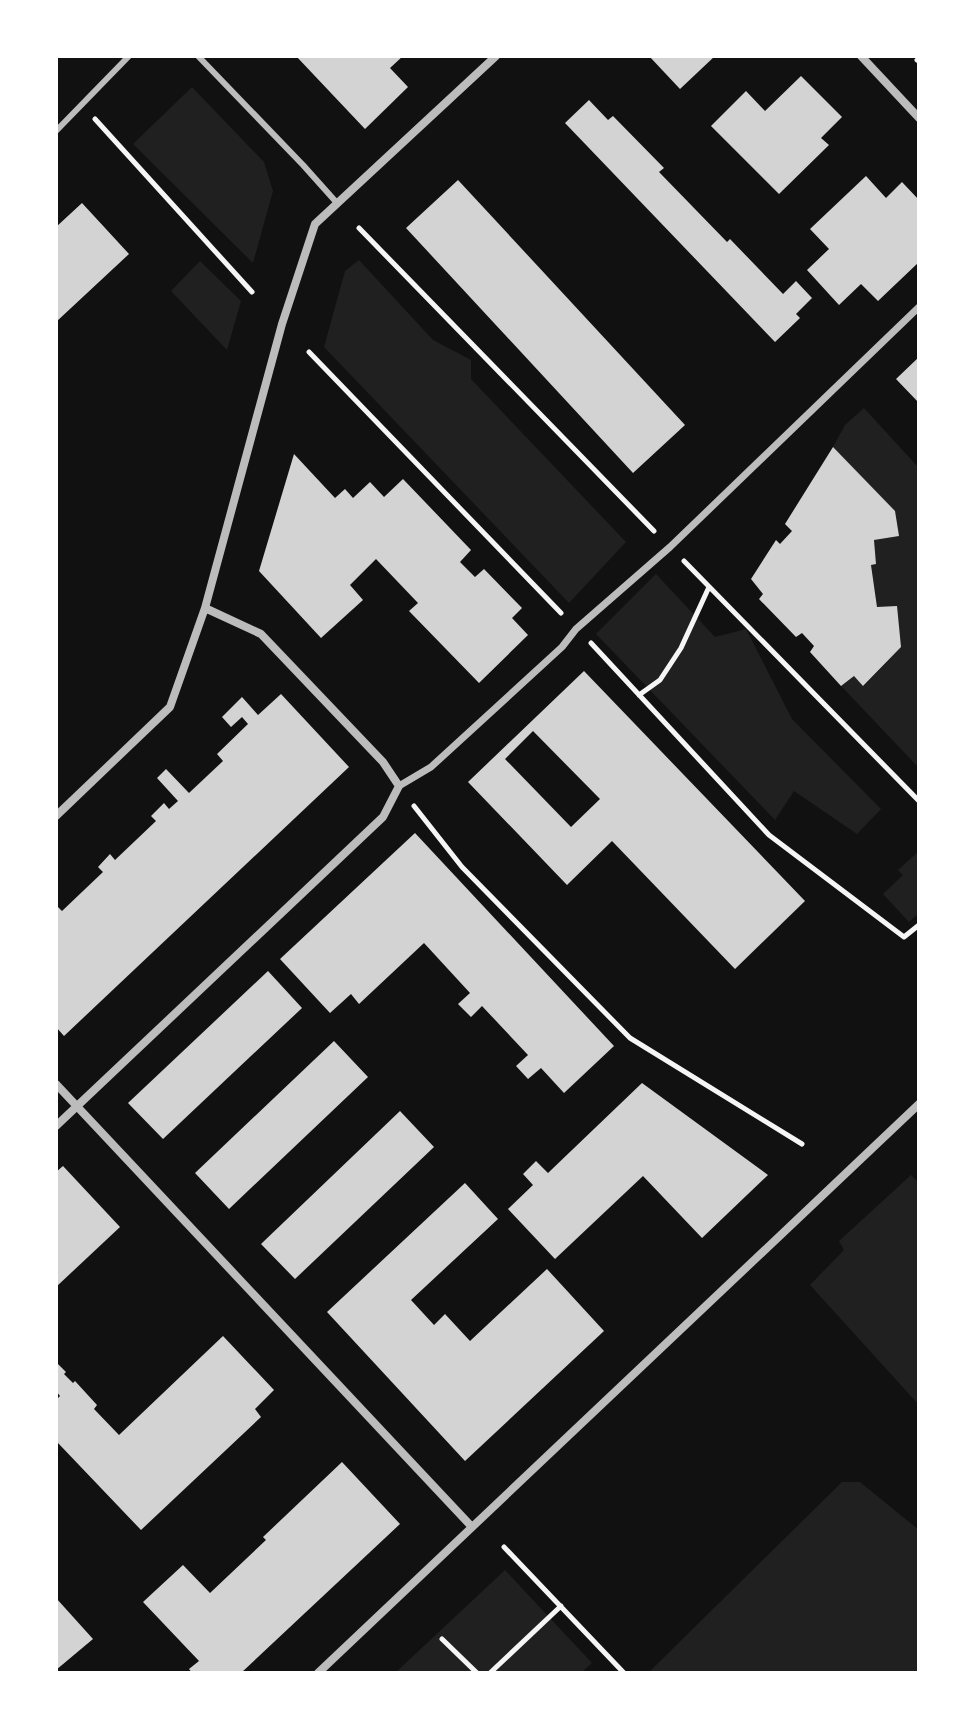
<svg xmlns="http://www.w3.org/2000/svg" width="975" height="1729" font-family="'Archivo Narrow',sans-serif">
	<rect width="100%" height="100%" fill="#111"/>
	<!-- green -->
	<path fill="#202020" d="M192 87 264 162 273 191 253 263 133 144Z
		M359 260 433 340 471 360V379L626 542 569 603 324 347 345 271Z
		M200 261 241 301 227 350 171 291Z
		M864 408 919 468V768L841 686 854 676 864 686 901 647 877 607 871 565 876 564 874 540 898 536 833 447 845 425Z
		M656 574 715 637 746 629 792 719 881 809 857 834 794 791 775 820 596 634Z
		M919 851V913L909 922 883 894 903 875 898 870Z
		M911 1175 919 1183V1405L810 1285 844 1250 839 1241Z
		M842 1482H860L919 1530V1673H648Z
		M505 1570 592 1663 581 1673H395Z"/>
	<!-- building -->
	<path fill="#d3d3d3" fill-rule="evenodd" d="M296 56H403L390 68 408 87 365 129Z
		M649 56H715L680 89Z
		M801 76 842 117 821 138 829 145 779 194 711 126 746 91 765 111Z
		M589 100 608 120 613 116 664 168 659 172 727 242 730 239 783 294 796 281 812 298 796 314 800 318 775 342 565 123Z
		M866 176 886 198 902 182 919 200V262L878 301 861 284 839 305 807 270 829 249 810 229Z
		M458 180 685 425 633 473 406 228Z
		M82 203 129 254 56 322V227Z
		M919 357V403L896 379Z
		M833 447 895 511 899 536 874 540 876 564 871 565 877 607 897 606 901 647 863 686 854 676 841 686 810 652 814 646 802 633 796 637 759 599 763 594 751 579 776 540 780 544 792 531 785 524Z
		M294 454 335 498 345 489 353 498 370 482 384 497 403 479 471 550 460 562 475 577 484 569 522 608 512 618 528 635 479 683 409 611 418 603 376 559 350 585 363 600 321 638 259 571Z
		M584 671 805 901 735 969 612 841 567 885 468 782ZM533 731 600 799 571 827 505 759Z
		M281 694 349 767 64 1036 56 1027V905L62 911 103 872 98 867 110 854 115 860 156 821 151 816 164 803 169 809 178 801 157 778 166 769 189 793 223 761 217 754 248 724 242 717 231 727 222 717 242 697 258 715Z
		M415 833 614 1046 564 1093 541 1068 528 1079 516 1066 528 1055 482 1006 471 1017 458 1004 470 993 424 943 359 1004 351 994 330 1013 280 959Z
		M268 971 302 1008 163 1139 128 1103Z
		M334 1041 368 1077 229 1209 195 1173Z
		M642 1083 768 1175 702 1238 643 1176 555 1259 508 1209 533 1185 523 1174 536 1161 548 1173Z
		M400 1111 434 1147 295 1279 261 1244Z
		M63 1166 120 1227 56 1287V1172Z
		M465 1183 498 1219 411 1300 434 1325 445 1314 470 1341 547 1269 604 1331 465 1461 327 1312Z
		M223 1336 274 1390 255 1409 261 1417 141 1530 58 1443 56 1445V1400L60 1396 56 1391V1362L66 1372 64 1374 73 1383 75 1381 97 1405 94 1409 119 1435Z
		M342 1462 400 1524 241 1673H192L189 1669 199 1661 143 1602 183 1565 210 1593 266 1540 263 1537Z
		M56 1598 93 1639 56 1670Z"/>
	<g fill="none" stroke-linecap="round" stroke-linejoin="round">
		<!-- path -->
		<path stroke="#f5f5f5" stroke-width="5" d="M917 60 919 58
			M95 119 252 292
			M359 228 654 531
			M309 352 561 613
			M684 561 919 801
			M591 643 769 835 904 937 919 925
			M639 695 660 680 681 648 709 587
			M414 806 462 867 630 1038 802 1144
			M504 1547 624 1673
			M442 1639 477 1673
			M490 1673 561 1606"/>
		<!-- service -->
		<path stroke="#bcbcbc" stroke-width="6" d="M198 56 303 165 337 203
			M56 131 129 56"/>
		<!-- pedestrian -->
		<path stroke="#bcbcbc" stroke-width="7" d="M399 786 431 767 562 647 576 629 670 547 919 307"/>
		<!-- minor -->
		<path stroke="#bcbcbc" stroke-width="8" d="M861 56 919 118
			M56 816 170 707 205 608 282 324 315 224 496 56
			M56 1084 472 1527
			M56 1126 383 817 399 786 383 762 261 634 205 608
			M318 1673 919 1104"/>
	</g>
	<!-- border -->
	<rect width="975" height="1729" fill="none" stroke="#ffffff" stroke-width="116"/>
</svg>
